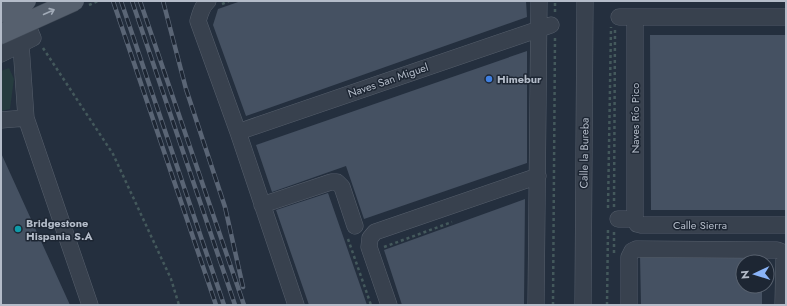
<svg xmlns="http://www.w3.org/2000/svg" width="787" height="306" font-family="Jost,sans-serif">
	<rect width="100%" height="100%" fill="#242f3e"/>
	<!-- green -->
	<path fill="#263c3f" d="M9 68 14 79 10 109 1 111V71Z"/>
	<!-- building -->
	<path fill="#455162" d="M241 1H526L527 17 246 116 213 25 218 9Z
		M650 35H786V210H651Z
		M527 51V163L364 219 346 166 272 192 256 145Z
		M1 153 70 305H1Z
		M328 193 367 305H309L276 210Z
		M525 199 524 305H402L384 250Z
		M640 255 763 256V262H743V286H762V305H641Z"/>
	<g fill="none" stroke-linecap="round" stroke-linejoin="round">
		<defs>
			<path id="minor" d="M208 1C202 6 200 14 198 21L238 132 296 305
				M619 17H635
				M1 23 23 13
				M21 45 26 118 90 305
				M1 54 33 38 22 12
				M1 120 26 118
				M238 132 551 25
				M262 205 331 182H337L342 187 355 226
				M618 219H635
				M635 219V17H786
				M635 219 637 224 641 225H786
				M389 305 369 247 370 238 375 232 538 176
				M536 305 539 1
				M583 305 585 1
				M629 305V257L632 251 636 249 777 250 782 252 784 257 783 305"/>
		</defs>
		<!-- minor casing -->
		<use href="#minor" stroke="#565f6c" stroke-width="17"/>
		<!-- path -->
		<path stroke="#44595c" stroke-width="2.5" stroke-dasharray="3 3" stroke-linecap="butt" d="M222 4 229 1
			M555 12V1
			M43 48 113 154 171 279 179 305
			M614 207 615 30
			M608 208 611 27
			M614 232V255
			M348 239 371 305
			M384 247 452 222
			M553 305 555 37
			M607 305 608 229"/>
		<!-- minor -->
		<use href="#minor" stroke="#38414e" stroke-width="16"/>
		<defs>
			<path id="rail" d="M113 1 216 305
				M121 1 224 305
				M132 1 235 305
				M140 1 244 305
				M163 1 186 89 225 207 243 287"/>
		</defs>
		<!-- rail casing -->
		<use href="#rail" stroke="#5a6575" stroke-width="4.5"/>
		<!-- rail -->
		<use href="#rail" stroke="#1d2633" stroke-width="3" stroke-dasharray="9" stroke-linecap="butt"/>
		<defs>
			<path id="major-bridge" d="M1 12 26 1
				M1 34 74 1"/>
		</defs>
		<!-- major-bridge casing -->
		<use href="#major-bridge" stroke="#414a57" stroke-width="21" stroke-linecap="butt"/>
		<!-- path-bridge -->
		<path stroke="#44595c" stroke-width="2.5" stroke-dasharray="3 3" stroke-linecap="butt" d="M89 5 98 1"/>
		<!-- major-bridge -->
		<use href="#major-bridge" stroke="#56606e" stroke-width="20"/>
	</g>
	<!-- one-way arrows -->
	<defs><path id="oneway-shaft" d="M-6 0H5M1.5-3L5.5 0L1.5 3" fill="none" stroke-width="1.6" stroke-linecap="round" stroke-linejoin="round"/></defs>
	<use stroke="#a1aab7" href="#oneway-shaft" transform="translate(49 12) rotate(-24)"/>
	<!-- markers -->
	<circle fill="#3f7fe0" stroke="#1d2633" stroke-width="1.5" cx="489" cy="79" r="4"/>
	<circle fill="#0f9aa8" stroke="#1d2633" stroke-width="1.5" cx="18" cy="229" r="4"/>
	<g text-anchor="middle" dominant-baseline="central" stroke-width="3" stroke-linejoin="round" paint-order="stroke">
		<!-- poi labels -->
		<g font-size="11" font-weight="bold" fill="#b4bcc9" stroke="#1d2633" text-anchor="start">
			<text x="497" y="79">Himebur</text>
			<text x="26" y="223">Bridgestone<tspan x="26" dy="13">Hispania S.A</tspan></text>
		</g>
		<!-- street labels -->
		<g font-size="11" fill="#b4bcc9" stroke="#1d2633">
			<text transform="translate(388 80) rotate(-19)">Naves San Miguel</text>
			<text transform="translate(635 118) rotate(-90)">Naves Río Pico</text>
			<text transform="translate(584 153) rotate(-89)">Calle la Bureba</text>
			<text x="700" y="225">Calle Sierra</text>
		</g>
	</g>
	<!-- border -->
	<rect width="787" height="306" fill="none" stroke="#b4bcc9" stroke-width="4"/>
	<!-- north arrow -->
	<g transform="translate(755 274) rotate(266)"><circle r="19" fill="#1d2633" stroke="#59626f"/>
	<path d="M0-3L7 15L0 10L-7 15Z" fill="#8ab4f8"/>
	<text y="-6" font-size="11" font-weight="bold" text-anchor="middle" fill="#b4bcc9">N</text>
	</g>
</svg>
